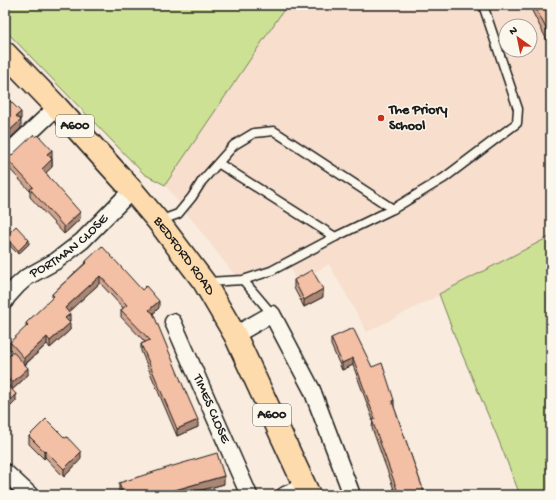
<svg xmlns="http://www.w3.org/2000/svg" width="556" height="500" font-family="'Gochi Hand',sans-serif">
	<rect width="100%" height="100%" fill="#f9ecde"/>
	<filter id="ink" filterUnits="userSpaceOnUse"><feTurbulence type="fractalNoise" baseFrequency=".025" numOctaves="2"/><feDisplacementMap in="SourceGraphic" scale="8" xChannelSelector="R" yChannelSelector="G"/><feConvolveMatrix kernelMatrix="1 2 1 2 8 2 1 2 1" color-interpolation-filters="sRGB"/></filter>
	<g filter="url(#ink)">
		<!-- built -->
		<path fill="#f7decd" fill-rule="evenodd" d="M287 5H551V238L367 332 329 264 296 284 290 266 240 282 165 185ZM506 26H530V50H506Z"/>
		<!-- green -->
		<path fill="#cde195" stroke="#747e58" d="M5 5H287L165 185 144 174 5 30Z
			M551 236V495H520L497 436 457 342 439 294Z"/>
		<g fill="none" stroke-linecap="round" stroke-linejoin="round">
			<defs>
				<path id="lane" d="M218 163 335 237
					M159 221 178 214 192 197 202 181 234 145 254 133 274 131 393 209
					M243 280 272 314
					M207 282 243 280 271 271 335 237 393 209 444 178 517 123 518 109 483 5"/>
				<g id="street">
					<path d="M5 156 57 107"/>
					<path id="s1" d="M5 301 7 297 17 286 27 277 56 261 82 241 132 190"/>
					<path id="s2" d="M173 322 249 495"/>
					<path d="M235 335 272 314 312 390 352 495"/>
					<path d="M5 472 30 495"/>
					<path d="M285 495 306 485"/>
				</g>
				<g id="primary">
					<path id="s3" d="M5 53 57 107 132 190 158 221 204 282 235 335 309 495"/>
				</g>
			</defs>
			<!-- lane casing -->
			<use href="#lane" stroke="#1c1c1c" stroke-width="11"/>
			<!-- street casing -->
			<use href="#street" stroke="#1c1c1c" stroke-width="19"/>
			<!-- primary casing -->
			<use href="#primary" stroke="#1c1c1c" stroke-width="25"/>
			<!-- lane -->
			<use href="#lane" stroke="#fbf7ec" stroke-width="8"/>
			<!-- street -->
			<use href="#street" stroke="#fbf7ec" stroke-width="16"/>
			<!-- primary -->
			<use href="#primary" stroke="#fedbac" stroke-width="22"/>
		</g>
		<!-- wall -->
		<path fill="#d1a48e" stroke="#1c1c1c" d="M529 5H551V48Z
			M12 155 52 157V167L46 173 80 219 64 234 30 197V191L6 165V158Z
			M5 237 29 244 18 254 5 241Z
			M86 261 159 308 153 314 198 427 177 436 141 351V344L145 342 121 317V310L123 308 100 283 68 312 70 321 69 322 70 330 50 348 47 344 25 365 28 375 12 390 16 401 5 412V360L13 353 10 350V342L26 328V323L52 299V294L86 262Z
			M294 280 323 297 304 307 294 288Z
			M331 338 372 367 394 407 425 495H396L372 428 373 420 353 365 342 370 331 345Z
			M29 436 81 459 64 477 45 457 44 459 29 444Z
			M119 483 224 484 184 495H120L119 491Z"/>
		<!-- shaded-wall -->
		<path fill="#aa8674" stroke="#1c1c1c" d="M21 112V119L16 123V116Z
			M21 120V128L5 143V135Z
			M52 150V157L47 161V154Z
			M52 159V167L42 177V169Z
			M80 212V219L64 234V227Z
			M29 240V244L18 254V251Z
			M100 276V283L65 315V308Z
			M323 289V297L304 307V300Z
			M159 301V308L149 317V310Z
			M70 314V321L65 325V318Z
			M70 323V330L50 348V341Z
			M47 337V344L24 365V358Z
			M353 358V365L342 370V363Z
			M28 368V375L12 390V383Z
			M16 394V401L5 412V405Z
			M394 400V407L392 408V401Z
			M198 420V427L177 436V429Z
			M45 450V457L44 459V451Z
			M81 452V459L64 477V469Z
			M224 476V484L184 495H161V494Z"/>
		<!-- building -->
		<path fill="#f3bfa5" stroke="#1c1c1c" d="M534 5H551V38Z
			M5 96 21 112 16 116 21 120 5 135Z
			M34 134 36 137 38 135 52 150 47 154 52 159 42 169 80 212 64 227 30 189 33 187 6 158 12 155Z
			M16 226 29 240 18 251 5 237Z
			M102 246 142 290 146 286 159 301 149 310 153 313 184 388 198 420 177 429 141 344 150 340 121 310 127 305 100 276 65 308 70 314 65 318 70 323 50 341 47 337 24 358 10 342 28 325 26 323 54 296 52 294 87 262 86 261Z
			M312 270 323 289 304 300 294 280Z
			M353 328 372 367 382 363 394 400 392 401 425 495H399L372 420 375 419 353 358 342 363 331 338Z
			M13 352 28 368 12 383 5 375V360Z
			M5 382 16 394 5 405Z
			M46 419 65 438 67 437 81 452 64 469 45 450 44 451 29 436Z
			M217 453 224 476 161 494 162 495H123L119 483 173 466Z"/>
	</g>
	<!-- markers -->
	<circle fill="#c8321e" stroke="#fbf7ec" stroke-width="1.5" cx="381" cy="118" r="4"/>
	<g text-anchor="middle" dominant-baseline="central" stroke-width="3" stroke-linejoin="round" paint-order="stroke">
		<!-- shield labels -->
		<g fill="#fbf7ec" stroke="#5f5e5a" stroke-width="1">
			<rect x="56" y="115" width="38" height="22" rx="3"/>
			<rect x="253" y="404" width="38" height="22" rx="3"/>
		</g>
		<g font-size="13" font-weight="bold" fill="#1c1c1c">
			<text x="75" y="126">A600</text>
			<text x="272" y="415">A600</text>
		</g>
		<!-- poi labels -->
		<g font-size="14" font-weight="bold" fill="#1c1c1c" stroke="#fbf7ec" text-anchor="start">
			<text x="389" y="110">The Priory<tspan x="389" dy="16">School</tspan></text>
		</g>
		<!-- street labels -->
		<g font-size="14" fill="#1c1c1c" stroke="#fbf7ec">
			<text stroke="none"><textPath href="#s1" startOffset="85">PORTMAN CLOSE</textPath></text>
			<text stroke="none"><textPath href="#s3" startOffset="271">BEDFORD ROAD</textPath></text>
			<text stroke="none"><textPath href="#s2" startOffset="95">TIMES CLOSE</textPath></text>
		</g>
	</g>
	<!-- margin -->
	<rect width="556" height="500" fill="none" stroke="#fbf7ec" stroke-width="20"/>
	<rect x="10" y="10" width="536" height="480" fill="none" stroke="#1c1c1c" stroke-width="1.5" filter="url(#ink)"/>
	<!-- north arrow -->
	<g transform="translate(518 38) rotate(327)"><circle r="19" fill="#fbf7ec" stroke="#a29f99"/>
	<path d="M0-3L7 15L0 10L-7 15Z" fill="#c8321e"/>
	<text y="-6" font-size="11" font-weight="bold" text-anchor="middle" fill="#1c1c1c">N</text>
	</g>
</svg>
